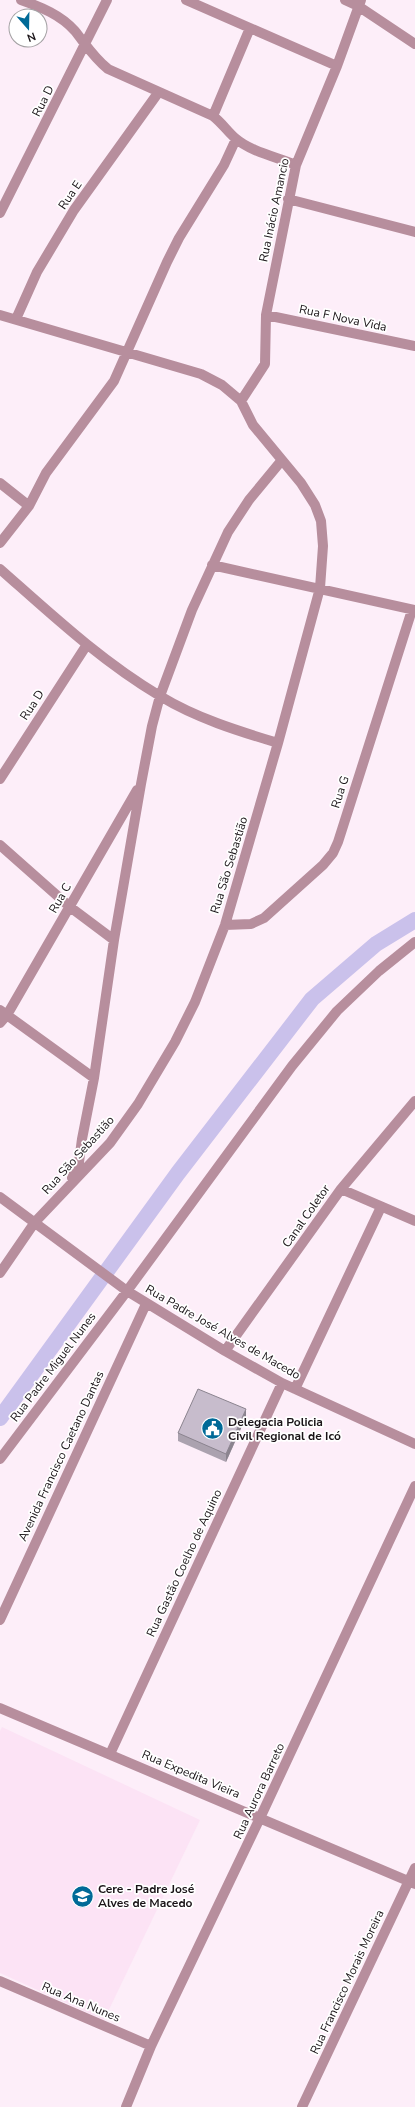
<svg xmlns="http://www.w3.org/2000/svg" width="415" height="2107" font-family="'Nunito Sans',sans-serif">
	<rect width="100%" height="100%" fill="#fdeef9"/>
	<!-- built -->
	<path fill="#fce3f5" d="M2 1727 200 1820 104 2020 0 1973V1731Z"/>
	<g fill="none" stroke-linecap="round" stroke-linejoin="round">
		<!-- canal -->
		<path stroke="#cac1eb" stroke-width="16" d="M0 1418 178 1173 312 999 376 944 415 920"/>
		<!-- minor -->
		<path stroke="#b78e9d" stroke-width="10" d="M21 0C41 7 61 15 75 31 86 45 94 58 108 69L213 116C222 123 227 131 235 138 251 152 277 157 296 165
			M186 0 337 66
			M345 0 358 6 415 44
			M213 116 250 28
			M288 199 415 232
			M0 213 107 0
			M0 315 201 374 222 385 241 401
			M266 315 415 346
			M16 319 37 272 74 210 158 93
			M0 483 29 506
			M0 543 29 506 46 473 114 381 167 262 179 238 224 165 236 139
			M212 565 415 610
			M0 569C51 614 101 661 160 696 196 718 238 731 278 743
			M0 779 86 646
			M0 845 70 907 114 940
			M225 925 251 924 264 918 323 865 333 853 338 842 412 610
			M0 1010 94 1078
			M0 1023 7 1015 137 790
			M72 1178 79 1162 82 1139 94 1078 114 940 141 784 152 726 160 696 192 610 228 532 249 500 282 460
			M341 1189 415 1221
			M0 1197 127 1291 225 1351 282 1383 415 1444
			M0 1273 35 1222 110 1143 138 1104 175 1042 195 1002 225 925 278 743 320 588 323 546 321 521 315 505 301 483 253 425 241 401 265 364 266 315 296 165 337 66 361 0
			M225 1351 341 1189 415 1101
			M295 1389 381 1207
			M0 1459 127 1291 292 1066 337 1011 379 971 415 942
			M0 1620 146 1304
			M0 1708 415 1884
			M110 1754 282 1383
			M0 1981 151 2046
			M126 2107 151 2046 260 1818 415 1486
			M302 2107 415 1868"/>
	</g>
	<!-- wall -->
	<path fill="#aba2af" d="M246 1417 226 1462 178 1441V1433Z"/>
	<!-- shaded-wall -->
	<path fill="#8b848f" d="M246 1409V1417L226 1462V1454Z"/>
	<!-- building -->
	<path fill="#c7bccc" stroke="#8b848f" d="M198 1389 246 1409 226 1454 178 1433Z"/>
	<!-- icons -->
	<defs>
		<symbol id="civic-disc" viewBox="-11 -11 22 22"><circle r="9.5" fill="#006a97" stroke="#fff"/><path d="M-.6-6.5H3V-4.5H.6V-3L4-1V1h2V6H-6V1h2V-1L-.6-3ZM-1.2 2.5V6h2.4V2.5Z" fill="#fff"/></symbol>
		<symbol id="school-disc" viewBox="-11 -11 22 22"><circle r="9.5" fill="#006a97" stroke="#fff"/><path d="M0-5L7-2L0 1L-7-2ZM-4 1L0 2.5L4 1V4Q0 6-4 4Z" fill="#fff"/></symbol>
	</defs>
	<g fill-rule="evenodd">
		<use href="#civic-disc" x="200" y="1416" width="25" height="25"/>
		<use href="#school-disc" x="70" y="1884" width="25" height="25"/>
	</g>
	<g text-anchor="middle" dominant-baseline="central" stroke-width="3.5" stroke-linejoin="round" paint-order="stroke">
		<!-- street labels -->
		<g font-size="12" fill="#1a1418" stroke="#fff">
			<text transform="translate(43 101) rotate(-63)">Rua D</text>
			<text transform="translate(70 195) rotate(-56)">Rua E</text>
			<text transform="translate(274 210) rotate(-78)">Rua Inácio Amancio</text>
			<text transform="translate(343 318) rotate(12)">Rua F Nova Vida</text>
			<text transform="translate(32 705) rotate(-57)">Rua D</text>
			<text transform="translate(340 792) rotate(-72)">Rua G</text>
			<text transform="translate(229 865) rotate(-73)">Rua São Sebastião</text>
			<text transform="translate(60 898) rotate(-60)">Rua C</text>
			<text transform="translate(78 1155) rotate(-48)">Rua São Sebastião</text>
			<text transform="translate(306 1216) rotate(-55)">Canal Coletor</text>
			<text transform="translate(223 1332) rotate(30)">Rua Padre José Alves de Macedo</text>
			<text transform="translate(53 1367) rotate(-53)">Rua Padre Miguel Nunes</text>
			<text transform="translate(61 1456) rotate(-65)">Avenida Francisco Caetano Dantas</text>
			<text transform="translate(184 1563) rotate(-65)">Rua Gastão Coelho de Aquino</text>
			<text transform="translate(191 1774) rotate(23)">Rua Expedita Vieira</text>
			<text transform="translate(259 1791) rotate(-65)">Rua Aurora Barreto</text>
			<text transform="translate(347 1982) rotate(-65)">Rua Francisco Morais Moreira</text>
			<text transform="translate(81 2002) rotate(23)">Rua Ana Nunes</text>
		</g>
		<!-- poi labels -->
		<g font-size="12" font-weight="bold" fill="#1a1418" stroke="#fff" text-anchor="start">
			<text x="228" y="1422">Delegacia Policia<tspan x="228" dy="14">Civil Regional de Icó</tspan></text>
			<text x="98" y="1889">Cere - Padre José<tspan x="98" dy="14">Alves de Macedo</tspan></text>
		</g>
	</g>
	<!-- north arrow -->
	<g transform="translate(28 28) rotate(160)"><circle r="19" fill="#ffffff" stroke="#a3a1a3"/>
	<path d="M0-3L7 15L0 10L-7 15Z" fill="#006a97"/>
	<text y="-6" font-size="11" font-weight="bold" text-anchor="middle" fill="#1a1418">N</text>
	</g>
</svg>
